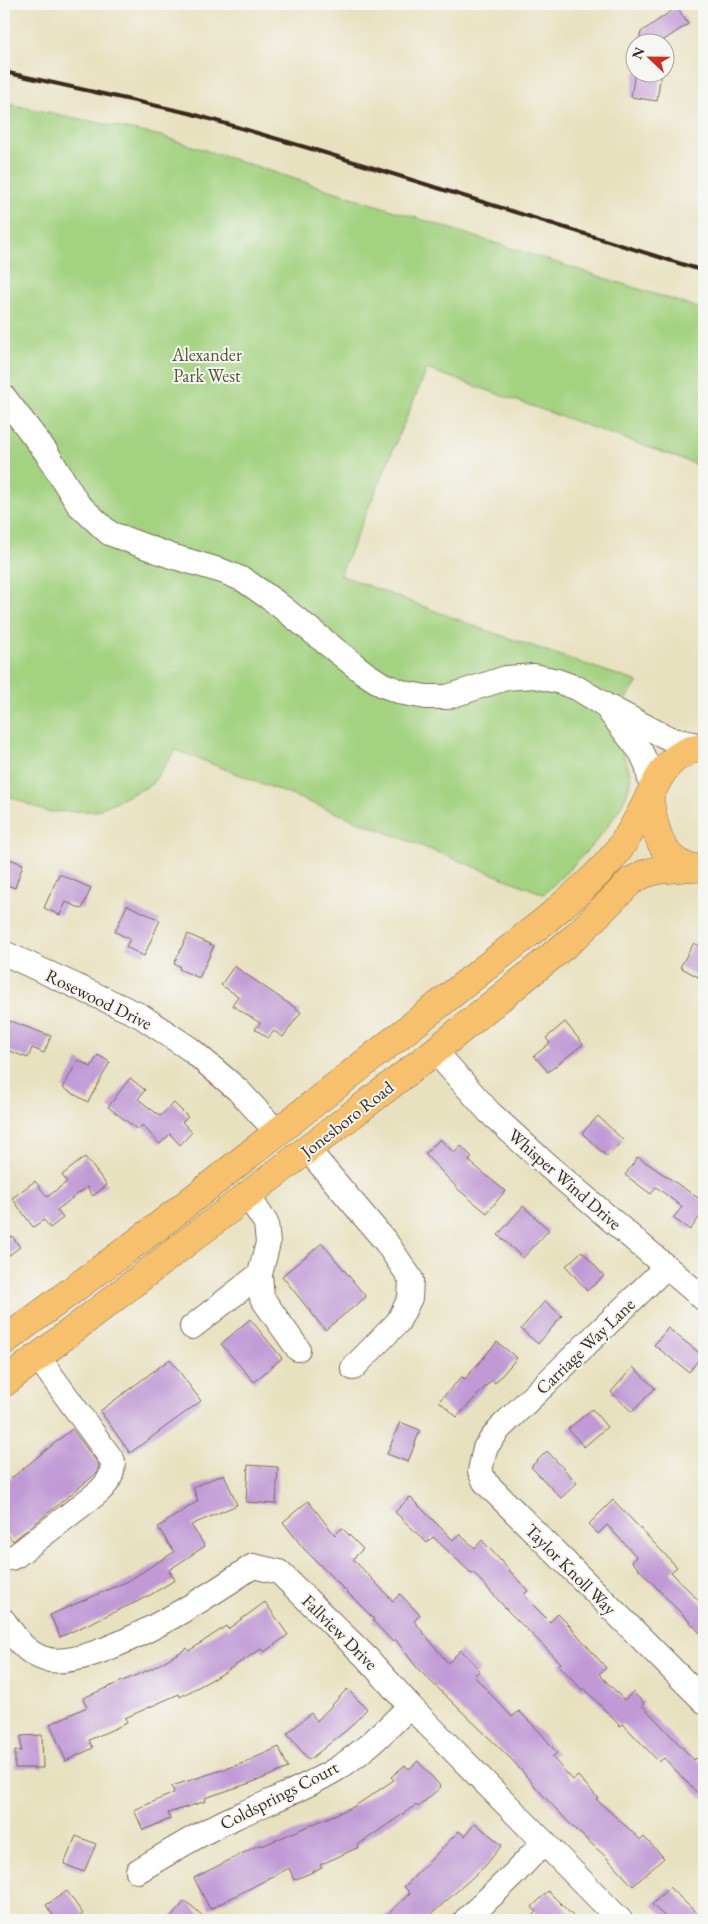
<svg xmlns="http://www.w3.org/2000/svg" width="708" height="1924" font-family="'EB Garamond',serif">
	<rect width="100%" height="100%" fill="#f6f6f2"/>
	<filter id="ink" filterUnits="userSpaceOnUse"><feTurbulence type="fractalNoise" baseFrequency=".02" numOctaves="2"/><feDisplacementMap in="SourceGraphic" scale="10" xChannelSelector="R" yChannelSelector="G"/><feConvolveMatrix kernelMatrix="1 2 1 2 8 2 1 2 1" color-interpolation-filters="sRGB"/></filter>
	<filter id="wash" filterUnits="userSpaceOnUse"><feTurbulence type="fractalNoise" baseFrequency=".0096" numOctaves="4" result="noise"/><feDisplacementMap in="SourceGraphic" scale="20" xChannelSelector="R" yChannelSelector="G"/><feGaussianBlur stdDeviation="1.12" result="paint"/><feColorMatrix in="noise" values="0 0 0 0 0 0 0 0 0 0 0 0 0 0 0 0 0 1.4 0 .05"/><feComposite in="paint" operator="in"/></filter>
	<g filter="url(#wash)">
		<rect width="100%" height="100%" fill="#e8e1c0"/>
		<!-- green -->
		<path fill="#a3d280" stroke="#6f7e4f" d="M4 103 161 136 704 310V467L427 369 340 575 488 631 638 682 607 725C614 736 633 768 630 782 623 821 572 866 544 894L176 750 151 785 96 811 47 812 4 794Z"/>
		<g id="blocks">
			<!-- building -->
			<path fill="#c099d5" d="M677 7 688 24 661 42H639L641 32Z
				M635 72H661L657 101 631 97Z
				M4 857 23 864 15 888 4 884Z
				M59 874 91 888 82 909 66 902 60 915 44 908Z
				M127 905 160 920 144 956 126 947 130 939 115 932Z
				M188 934 214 946 199 978 179 969 180 966 174 964Z
				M694 943 704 949V966L698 977 680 967Z
				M234 966 301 1012 283 1037 274 1031 268 1038 255 1029 260 1023 232 1005 238 996 221 985Z
				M10 1021 51 1036 44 1053 32 1048 28 1058 4 1049V1037Z
				M565 1022 583 1044 548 1072 534 1056 550 1043 546 1038Z
				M98 1055 110 1062 88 1102 63 1088 78 1060 91 1067Z
				M130 1078 145 1090 138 1099 160 1116 174 1103 188 1117 182 1122 192 1132 180 1145 170 1134 160 1144 142 1125 138 1130 108 1107Z
				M598 1116 623 1140 607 1157 582 1133Z
				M440 1139 454 1153 461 1146 472 1157 469 1161 505 1191 487 1213 460 1191 425 1154Z
				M85 1157 107 1185 93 1196 87 1187 57 1210 63 1218 50 1228 44 1220 33 1227 12 1198 35 1181 47 1197 67 1182 62 1175Z
				M638 1157 704 1202V1211L690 1230 673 1218 682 1207 656 1187 651 1194 625 1175Z
				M523 1206 549 1230 523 1258 498 1235Z
				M12 1236 20 1247 4 1259V1243Z
				M322 1243 366 1297 325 1330 282 1276Z
				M582 1251 604 1276 587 1291 566 1266Z
				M545 1301 562 1316 538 1344 521 1329Z
				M250 1319 282 1358 254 1382 221 1344Z
				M668 1328 702 1355 689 1372 654 1345Z
				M497 1342 517 1358 495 1383 492 1380 457 1417 439 1401 462 1377 465 1379Z
				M170 1359 201 1401 130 1453 100 1411Z
				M633 1367 655 1388 632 1412 611 1392Z
				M592 1409 607 1427 584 1447 568 1429Z
				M400 1422 420 1430 408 1462 387 1454Z
				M72 1429 99 1465 97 1473 13 1541 4 1530V1484Z
				M547 1451 577 1483 561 1498 531 1467Z
				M248 1465 278 1467 276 1504 246 1502Z
				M224 1474 237 1505 191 1525 205 1546 169 1570 175 1580 147 1597 60 1637 50 1615 128 1581 174 1552 158 1527 198 1501 193 1487Z
				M410 1497 453 1540 459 1534 475 1548 482 1540 528 1591 523 1595 550 1622 558 1614 569 1625 606 1668 599 1674 624 1700 633 1692 644 1703 642 1705 694 1760 696 1758 704 1767V1800L664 1758 659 1762 623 1724 620 1726 584 1688 582 1690 559 1665 561 1663 507 1610 473 1572 471 1573 433 1537 427 1543 395 1512Z
				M613 1500 677 1567 671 1572 704 1606V1637L632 1562 637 1557 607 1525 598 1534 589 1524Z
				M308 1501 335 1535 342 1528 363 1549 353 1559 393 1601 400 1594 420 1615 414 1621 448 1663 461 1650 480 1670 474 1676 512 1717 519 1711 540 1732 557 1753 552 1757 573 1780 578 1776 598 1798 596 1799 641 1840 644 1837 664 1858 633 1886 606 1857 574 1828 540 1792 512 1760 418 1669 395 1639 393 1642 373 1621 374 1619 304 1549 283 1522Z
				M265 1602 288 1635 264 1652 261 1649 222 1674 180 1697 179 1694 125 1718 127 1723 89 1740 93 1748 66 1761 50 1724 87 1707 83 1698 153 1668 187 1648 189 1651 226 1626 228 1629Z
				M347 1689 367 1709 348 1729 309 1760 287 1734 311 1713 317 1721Z
				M42 1735 43 1768H15V1751H21V1736Z
				M279 1747 288 1768 259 1780 205 1798 206 1801 168 1813 170 1819 143 1830 134 1810 174 1793 172 1786 253 1760 252 1759Z
				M418 1761 441 1787 418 1807 416 1805 358 1845 359 1847 320 1865 322 1868 294 1880 289 1868 210 1909 194 1878 261 1844 262 1846 355 1806 394 1780 391 1777 405 1765 409 1769Z
				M475 1823 502 1845 485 1866 425 1920H382L410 1893 404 1887 459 1831 465 1836Z
				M76 1836 96 1844 84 1872 64 1864Z
				M669 1887 704 1920H669L652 1905Z
				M67 1891 83 1914 74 1920H56L46 1905Z
				M548 1891 577 1920H527L536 1912 532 1907Z
				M185 1901 194 1908 207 1920H169Z"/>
		</g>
	</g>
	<g filter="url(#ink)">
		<use href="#blocks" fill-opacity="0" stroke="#786a57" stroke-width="1"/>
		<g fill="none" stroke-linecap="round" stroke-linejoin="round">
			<defs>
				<path id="minor" d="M4 397 46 452 78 504 109 533 171 556 222 571 244 580 274 601 363 672 383 685 404 693 426 697H447L506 678 534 676 557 681 577 688 605 705 658 733 673 740 703 746
					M609 711 641 752 647 765 652 790
					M4 953 141 1016 190 1049 238 1090 278 1133
					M435 1051 489 1112 548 1166 704 1299
					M308 1150 386 1242 411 1279 410 1298 398 1322 353 1368
					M248 1196 266 1223 268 1243 260 1274 262 1298 298 1349
					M666 1267 499 1429 485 1448 480 1471 485 1482 704 1701
					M192 1327 260 1274
					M4 1557 11 1558 17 1555 96 1494C108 1484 113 1476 113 1461L38 1357
					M4 1621C15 1637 25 1653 45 1659 91 1673 214 1593 253 1566L279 1572 366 1657 410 1706 620 1920
					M138 1871C170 1852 201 1832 235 1817 268 1802 303 1789 335 1770 363 1753 387 1729 410 1706
					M466 1920 513 1875 544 1842"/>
				<path id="major" d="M649 796C654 824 659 865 696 868
					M4 1341 156 1228 547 919C571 898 597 877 617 852 629 836 639 817 648 799 662 770 670 754 704 746
					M4 1383 435 1051 575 937 631 881 644 874 658 870 690 867"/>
			</defs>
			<!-- minor casing -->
			<use href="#minor" stroke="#786a57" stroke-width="26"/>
			<!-- major casing -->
			<use href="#major" stroke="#786a57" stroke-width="29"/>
			<!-- minor -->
			<use href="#minor" stroke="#fff" stroke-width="24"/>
			<!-- major -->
			<use href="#major" stroke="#f7c06c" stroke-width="28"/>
			<!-- rail -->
			<path stroke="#3b2a1e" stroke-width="4" d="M4 72 189 113 322 152 704 271"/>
		</g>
	</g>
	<g text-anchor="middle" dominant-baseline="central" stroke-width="4" stroke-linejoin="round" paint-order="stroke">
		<!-- park labels -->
		<g font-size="18" fill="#555436" stroke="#f6f6f2">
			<text x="207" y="354">Alexander<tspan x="207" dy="21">Park West</tspan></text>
		</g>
		<!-- street labels -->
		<g font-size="18" fill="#3b2a1e" stroke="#f6f6f2">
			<text transform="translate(99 999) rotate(26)">Rosewood Drive</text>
			<text transform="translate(347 1119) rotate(-38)">Jonesboro Road</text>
			<text transform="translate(565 1179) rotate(41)">Whisper Wind Drive</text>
			<text transform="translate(585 1346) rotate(-44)">Carriage Way Lane</text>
			<text transform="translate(571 1569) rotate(45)">Taylor Knoll Way</text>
			<text transform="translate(340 1632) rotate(45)">Fallview Drive</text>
			<text transform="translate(279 1795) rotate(-27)">Coldsprings Court</text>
		</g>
	</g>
	<!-- margin -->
	<rect width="708" height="1924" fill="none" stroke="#f6f6f2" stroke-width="20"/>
	<!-- north arrow -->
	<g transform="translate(650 58) rotate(292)"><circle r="24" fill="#f6f6f2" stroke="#aba49d"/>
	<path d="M0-4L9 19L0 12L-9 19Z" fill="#c8321e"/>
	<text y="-8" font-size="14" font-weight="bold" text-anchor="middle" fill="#3b2a1e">N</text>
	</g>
</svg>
